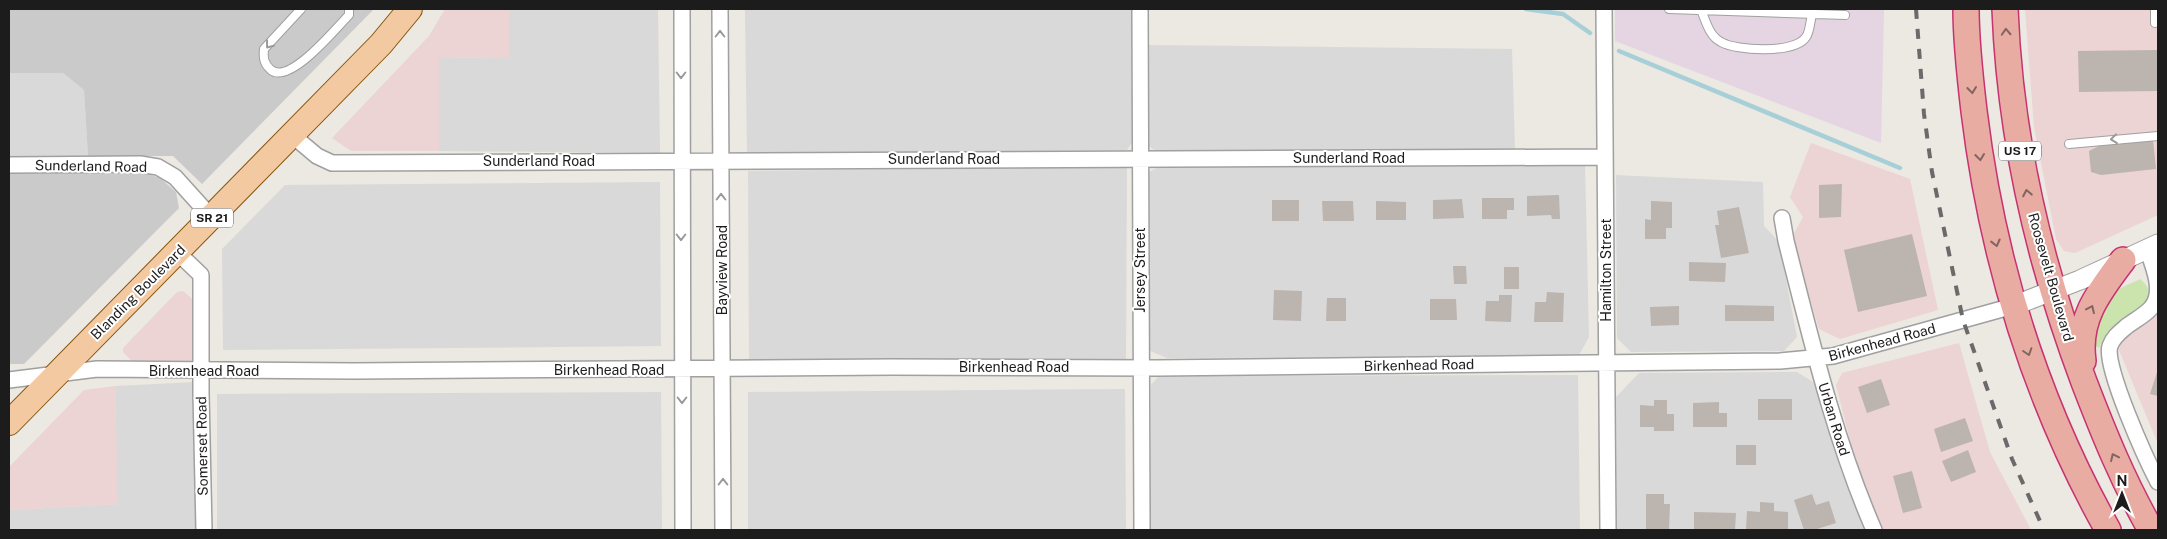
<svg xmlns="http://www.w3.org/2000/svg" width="2167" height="539" font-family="'Public Sans',sans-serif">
	<rect width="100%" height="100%" fill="#ece8e2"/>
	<!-- residential -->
	<path fill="#dad9d9" d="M509 9H658L660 153 439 151V58L509 57Z
		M745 9H1133L1134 139 1127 150 747 154Z
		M1148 45 1512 49 1515 149 1156 151 1147 145Z
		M9 73H63L84 90 88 156H9Z
		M1585 165 1589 337 1578 357 1167 358 1150 351 1149 172 1161 166Z
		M1127 167 1126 359 749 360 748 171Z
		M1616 175 1763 182 1764 226 1779 242 1797 337 1784 351 1631 352 1617 338Z
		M660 182 661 346 223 350 222 249 285 185Z
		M1797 372 1813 382 1867 530H1617L1616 397 1639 373Z
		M1578 375 1580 530H1150L1151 385 1159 376Z
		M196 382 197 530H9V508L11 510 117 504 115 386Z
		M1125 389 1126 530H748V392Z
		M661 392 662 530H217V394Z"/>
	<!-- commercial -->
	<path fill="#ecd3d4" d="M445 9H509V57L439 58V151H351L332 138 429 36Z
		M2025 9H2158V215L2075 253 2064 251 2056 239 2034 127Z
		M1811 143 1910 179 1938 310 1840 339 1819 329 1792 237 1803 217 1790 197Z
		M183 291 195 301 197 356 188 366 136 365 123 352V348L177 292Z
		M2158 313V444L2119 350 2125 334Z
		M1959 343 1990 452 2031 530H1881L1856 464 1836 385 1842 373Z
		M115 386 118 504 11 510 9 508V467L84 390Z"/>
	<!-- industrial -->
	<path fill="#e5d5e3" d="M1615 9H1884L1881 143 1615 41Z"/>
	<!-- religious -->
	<path fill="#cacaca" d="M9 9H374L202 184 173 156H88L84 90 63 73H9Z
		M141 172 160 178 176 192 179 208 24 364H9V174Z"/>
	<!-- grass -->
	<path fill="#cbe3ac" d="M2140 279C2167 301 2126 317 2111 328 2106 332 2102 342 2099 348L2095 346C2097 327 2102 303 2118 290 2123 286 2133 283 2140 279Z"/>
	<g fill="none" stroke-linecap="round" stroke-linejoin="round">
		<!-- stream -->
		<path stroke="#a6cfd7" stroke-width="4.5" d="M1526 9 1563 14 1590 33
			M1619 51 1900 168"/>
	</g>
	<!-- building -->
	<path fill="#bcb4af" d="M2158 50V91L2079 92 2078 51Z
		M2153 140 2156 169 2101 175 2091 172 2089 151 2099 146Z
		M1842 184 1841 217 1819 218V185Z
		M1559 195 1560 219H1552L1551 215 1527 216V196Z
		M1482 198H1514V210H1507V219H1482Z
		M1462 199 1464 218 1433 219V200Z
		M1272 200H1299V221H1272Z
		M1322 201H1353L1354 221H1323Z
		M1376 201 1406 202V220H1376Z
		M1651 201 1672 202V228H1666V239H1645V219L1651 220Z
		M1739 207 1749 253 1721 258 1715 225H1719L1717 211Z
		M1912 234 1927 296 1858 312 1844 250Z
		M1689 262 1726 263 1725 282 1689 281Z
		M1453 266H1466L1467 284H1454Z
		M1504 267H1519V289H1504Z
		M1274 290 1302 291 1301 321 1273 320Z
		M1547 292 1564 293 1563 322H1534L1535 302H1546Z
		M1499 295H1512L1511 322 1485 321 1486 301H1499Z
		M1327 298H1346V321H1326Z
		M1430 299H1456L1457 320H1430Z
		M1725 305 1774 306V321H1725Z
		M1679 306V325L1651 326 1650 307Z
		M2158 369V396L2150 394Z
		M1881 379 1890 405 1867 413 1858 387Z
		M1758 399H1792V420H1758Z
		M1654 400H1667V414H1674V431H1654V427H1640V405L1654 406Z
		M1719 402V413H1727V427H1693V403Z
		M1965 418 1973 441 1941 452 1934 429Z
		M1736 445H1756V465H1736Z
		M1968 450 1976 472 1951 482 1942 461Z
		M1912 471 1922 508 1903 513 1893 476Z
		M1646 494H1664V504H1670L1669 530H1646Z
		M1812 494 1816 505 1829 501 1836 523 1814 530H1804L1794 500Z
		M1760 502 1774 503V511L1788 512V530H1746L1747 511 1760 512Z
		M1694 512 1736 513 1735 530H1694Z"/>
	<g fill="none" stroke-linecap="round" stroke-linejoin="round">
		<defs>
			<path id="service" d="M301 9 264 49C263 58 264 64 271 70 290 85 336 28 349 15V9
				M1669 9 1845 15
				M2155 9V23
				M1701 10C1706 21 1709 36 1721 42 1736 51 1795 54 1806 37 1810 32 1810 21 1812 15
				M2069 144 2158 136"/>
			<path id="minor" d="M682 9 683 530
				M720 9 723 530
				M1140 9 1142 530
				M1604 9 1608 530
				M292 135 317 156 332 163 1605 157
				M9 165 140 164 158 167 175 177 212 218
				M1782 218 1786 241C1811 339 1834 438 1874 530
				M2147 249C2153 265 2165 293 2151 308 2145 315 2135 320 2127 326 2120 332 2113 337 2110 346 2103 365 2147 461 2158 482
				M177 252 201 275V394L204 530
				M9 380 97 369 354 371 892 367 1156 368 1780 361 1833 356 2013 306"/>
			<path id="tertiary" d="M2013 306 2080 280 2158 244"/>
			<path id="primary" d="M9 423 381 44 410 9"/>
			<path id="trunk" d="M1966 9C1966 43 1970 77 1974 111 1992 259 2035 400 2108 530
				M2005 9C2010 139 2038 260 2084 382 2104 434 2123 481 2151 530
				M2083 361C2077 319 2099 292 2123 260"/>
		</defs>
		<!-- service casing -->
		<use href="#service" stroke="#a0a0a0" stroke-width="10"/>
		<!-- minor casing -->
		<use href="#minor" stroke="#a0a0a0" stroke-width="18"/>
		<!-- tertiary casing -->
		<use href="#tertiary" stroke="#a0a0a0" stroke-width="21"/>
		<!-- primary casing -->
		<use href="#primary" stroke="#87550d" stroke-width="26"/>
		<!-- trunk casing -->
		<use href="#trunk" stroke="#c73371" stroke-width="28"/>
		<!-- service -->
		<use href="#service" stroke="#fff" stroke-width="8"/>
		<!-- minor -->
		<use href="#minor" stroke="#fff" stroke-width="15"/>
		<!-- tertiary -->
		<use href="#tertiary" stroke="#fff" stroke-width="19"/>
		<!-- primary -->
		<use href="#primary" stroke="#f3c9a1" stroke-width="24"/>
		<!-- trunk -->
		<use href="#trunk" stroke="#e8aca3" stroke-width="25"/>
		<!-- rail -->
		<path stroke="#6a6a6a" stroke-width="4" stroke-dasharray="10 10" stroke-linecap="butt" d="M1916 9 1924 114 1932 172 1963 320 2012 459 2044 530"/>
	</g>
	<!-- one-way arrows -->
	<defs><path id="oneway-chevron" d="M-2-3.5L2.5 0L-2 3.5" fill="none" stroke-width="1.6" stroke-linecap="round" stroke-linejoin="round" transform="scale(1.25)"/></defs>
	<g stroke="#826460">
		<use href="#oneway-chevron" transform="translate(2006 32) rotate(-93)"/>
		<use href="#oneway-chevron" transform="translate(1972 90) rotate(83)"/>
		<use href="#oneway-chevron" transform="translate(1980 157) rotate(83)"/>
		<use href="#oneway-chevron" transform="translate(2027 193) rotate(-101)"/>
		<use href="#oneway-chevron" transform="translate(1996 243) rotate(76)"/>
		<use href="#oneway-chevron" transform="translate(2091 309) rotate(-65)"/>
		<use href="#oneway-chevron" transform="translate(2028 352) rotate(72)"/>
		<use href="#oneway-chevron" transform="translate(2114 457) rotate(-115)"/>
	</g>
	<g stroke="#999">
		<use href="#oneway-chevron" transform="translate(720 34) rotate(-90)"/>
		<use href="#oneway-chevron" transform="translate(269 45) rotate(127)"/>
		<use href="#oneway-chevron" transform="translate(681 75) rotate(90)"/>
		<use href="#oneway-chevron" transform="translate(2114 139) rotate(174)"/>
		<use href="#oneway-chevron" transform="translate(721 197) rotate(-90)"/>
		<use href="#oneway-chevron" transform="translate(681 237) rotate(90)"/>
		<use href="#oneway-chevron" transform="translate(682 400) rotate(90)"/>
		<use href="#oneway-chevron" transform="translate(723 482) rotate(-90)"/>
	</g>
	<g text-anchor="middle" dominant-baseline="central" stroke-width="4" stroke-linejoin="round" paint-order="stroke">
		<!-- shield labels -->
		<g fill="#fff" stroke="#606060" stroke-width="1">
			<rect x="1999" y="141.5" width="42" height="19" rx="4"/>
			<rect x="191" y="208.5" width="42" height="19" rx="4"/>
		</g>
		<g font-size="12" font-weight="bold" fill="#1c1c1c">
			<text x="2020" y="151">US 17</text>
			<text x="212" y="218">SR 21</text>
		</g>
		<!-- street labels -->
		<g font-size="14" fill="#1c1c1c" stroke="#fff">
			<text x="1349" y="158">Sunderland Road</text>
			<text x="944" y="159">Sunderland Road</text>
			<text x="539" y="161">Sunderland Road</text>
			<text transform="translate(91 166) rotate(1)">Sunderland Road</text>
			<text transform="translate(722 270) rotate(-90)">Bayview Road</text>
			<text transform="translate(1140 270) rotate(-90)">Jersey Street</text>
			<text transform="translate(1606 270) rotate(-90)">Hamilton Street</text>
			<text transform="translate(2051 277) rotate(74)">Roosevelt Boulevard</text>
			<text transform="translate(138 292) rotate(-45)">Blanding Boulevard</text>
			<text transform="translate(1882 342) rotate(-15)">Birkenhead Road</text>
			<text transform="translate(1419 365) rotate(-1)">Birkenhead Road</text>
			<text x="1014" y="367">Birkenhead Road</text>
			<text x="609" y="370">Birkenhead Road</text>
			<text x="204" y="371">Birkenhead Road</text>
			<text transform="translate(1834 419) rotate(73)">Urban Road</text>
			<text transform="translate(202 446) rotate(-91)">Somerset Road</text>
		</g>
	</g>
	<!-- border -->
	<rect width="2167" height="539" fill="none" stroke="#1c1c1c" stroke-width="20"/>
	<!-- north arrow -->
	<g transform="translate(2122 494)" stroke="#ffffff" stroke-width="4" paint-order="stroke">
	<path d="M0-4L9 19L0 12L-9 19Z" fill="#1c1c1c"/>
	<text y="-8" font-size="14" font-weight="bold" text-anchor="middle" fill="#1c1c1c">N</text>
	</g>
</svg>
